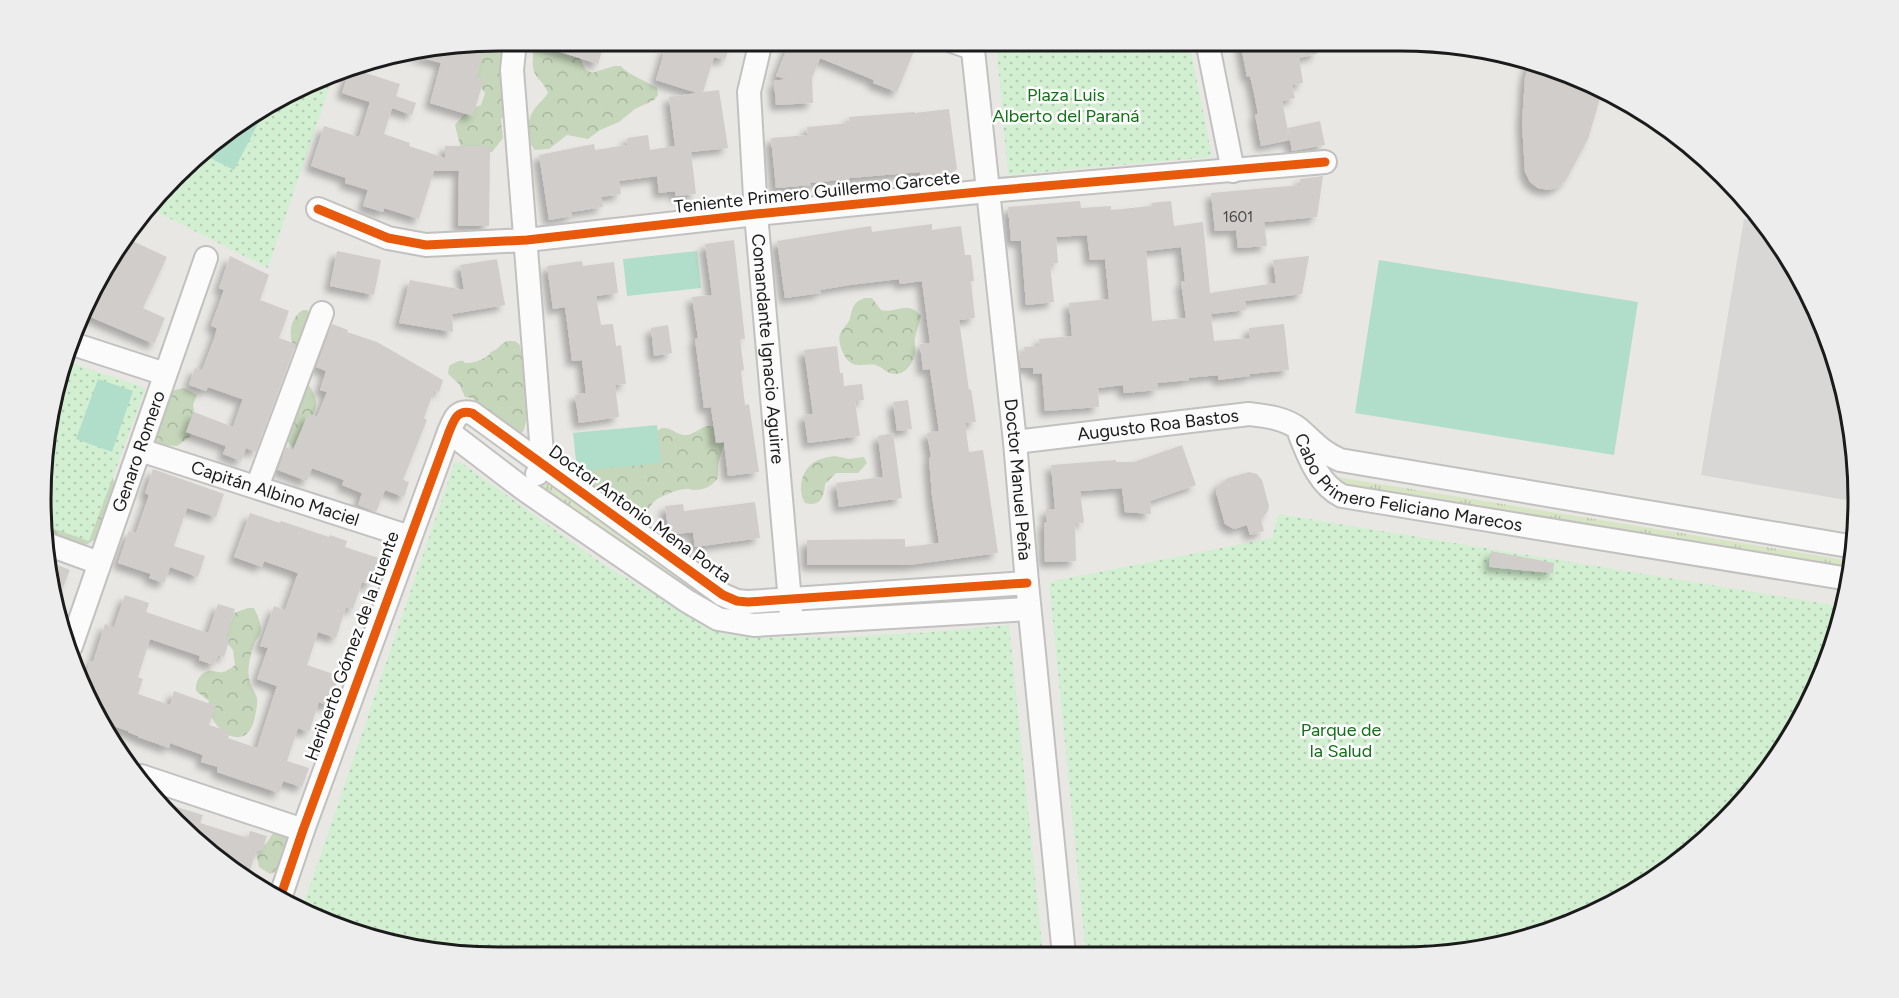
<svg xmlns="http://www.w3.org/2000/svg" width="1899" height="998" font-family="Figtree,sans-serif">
	<defs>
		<pattern id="grass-tufts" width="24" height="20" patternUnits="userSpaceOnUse" patternTransform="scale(1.5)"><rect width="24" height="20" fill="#d7e5c4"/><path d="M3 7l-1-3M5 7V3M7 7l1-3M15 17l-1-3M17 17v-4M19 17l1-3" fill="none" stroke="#b8c4a8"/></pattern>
		<pattern id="forest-crowns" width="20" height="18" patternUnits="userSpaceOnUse" patternTransform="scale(1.5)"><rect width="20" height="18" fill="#c5d6ba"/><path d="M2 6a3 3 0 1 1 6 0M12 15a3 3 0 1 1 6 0" fill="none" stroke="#a9b79f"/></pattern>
		<pattern id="park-dots" width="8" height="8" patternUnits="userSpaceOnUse" patternTransform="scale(1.5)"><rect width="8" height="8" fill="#d2efd1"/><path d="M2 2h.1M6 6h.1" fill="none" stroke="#b4ccb3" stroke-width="1.8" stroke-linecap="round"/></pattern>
		<filter id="shadow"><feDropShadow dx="-5.5" dy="5.5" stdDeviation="3" flood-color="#0004"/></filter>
	</defs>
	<rect width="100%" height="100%" fill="#e9e7e4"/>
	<!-- residential -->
	<path fill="#d8d7d5" d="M1744 219 1763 222 1797 270 1834 352 1855 439 1857 502 1701 475Z"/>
	<!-- grass -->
	<path fill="url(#grass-tufts)" d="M1337 477 1852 561 1851 570 1336 485 1334 479Z
		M547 483 720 603 777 611V614L775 616 715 609 543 489 544 484Z
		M1003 594 1005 599 805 612V608Z"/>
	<!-- forest -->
	<path fill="url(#forest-crowns)" d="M499 41H512L508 111 501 119 503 138 492 152 462 153 455 125 468 110 481 105 485 93 474 77 473 48 474 45Z
		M541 41H558L579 57 586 70 592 73 614 66H621C627 74 648 82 657 88L658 95 654 100 635 109 619 122 600 130 588 139 567 135 549 149 535 150C525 139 526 120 535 108 539 103 544 99 548 93 542 77 531 79 533 58 533 50 535 45 541 41Z
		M865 298H872L881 310C897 314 907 299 921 316 920 323 916 330 915 338 914 343 916 347 915 352 914 364 903 378 890 373 886 372 883 368 878 366 870 362 859 368 851 363 844 359 837 342 840 334 842 328 849 324 850 318 853 307 853 302 865 298Z
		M303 310H307L312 315 298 350 295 349C287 336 290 317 303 310Z
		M507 341H515L520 345C524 368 532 411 523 432L515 435 504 428 495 416 488 413 472 398 465 397 459 384 448 374 449 366C453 364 455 362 459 361 469 360 459 364 469 363 476 362 488 358 491 352 498 350 500 344 507 341Z
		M304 379C310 386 317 396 316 405 315 417 300 439 295 450L288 442H281Z
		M184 388 197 395 193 405 195 415 189 423 191 436 177 446C168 445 161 447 151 445L169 395 174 390Z
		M707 426H714L724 436V444L718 464V478C712 486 705 490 694 490 689 490 691 488 685 489 678 490 669 493 663 496 648 501 650 516 631 521L582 482 590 468 662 428C672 427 677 436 687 435 694 434 700 428 707 426Z
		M835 456 849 459 864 457 867 463 858 473H836L825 484C824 497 821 507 805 503 797 490 801 469 816 461 822 458 829 457 835 456Z
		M109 471 118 488 96 539 84 546 44 538 43 501Z
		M248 608H254C257 614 261 623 261 630 260 635 257 638 255 642 251 653 247 667 249 678 250 686 256 692 257 699 258 702 255 718 254 721 246 749 221 736 212 718 210 714 209 708 208 704L209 701 196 691C195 683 199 674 208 671 212 670 218 673 223 672 227 671 232 668 235 665L233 650 224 639 234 613Z
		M275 830 291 833 279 870 270 874 259 867 257 857 261 846 266 844Z"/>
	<!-- park -->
	<path fill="url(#park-dots)" d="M996 41H1189L1212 157 1008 175Z
		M334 74 268 268 151 209 220 135Z
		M65 361 146 388 89 541 43 525 42 469 56 381Z
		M460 462 606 566 722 634 778 637H836L917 633 1009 625 1043 955 469 957 380 942 301 912 453 467 455 463Z
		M1278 514 1845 607 1843 618 1811 702 1744 802 1655 880 1575 923 1460 954 1086 955 1049 582 1272 538Z"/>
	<!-- pitch -->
	<path fill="#b1deca" d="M264 112 234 170 202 154 220 135Z
		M697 251 701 288 627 296 623 259Z
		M1379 260 1638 302 1614 455 1355 413Z
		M98 379 133 391 112 452 76 439Z
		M657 425 661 463 577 471 573 433Z"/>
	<!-- building -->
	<path fill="#d0cdcb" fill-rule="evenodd" filter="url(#shadow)" d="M532 41H605L598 64 532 43Z
		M681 41H731L725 60 714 57 703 92 719 90 728 148 691 152 696 194 675 196V191L659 193 657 176 619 181 621 194 601 197 603 207 572 212V216L549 220 539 155 594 144 595 150 628 145 627 138 648 135 650 150 675 146 669 97 697 93 656 80 666 46 678 50Z
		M790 41H874L888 46 890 41 914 51 897 92 873 83 874 80 820 58 812 78 813 103 776 105 774 81 786 79 776 76Z
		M1240 41H1315L1317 54 1299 58 1303 83 1292 85 1295 98 1282 101 1290 140 1261 146 1255 114H1258L1254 93 1250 76 1247 77Z
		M466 46 484 51 477 77 484 79 473 116 430 103 441 63 412 55Z
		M1530 60 1603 88 1588 139 1566 180 1557 188 1548 190 1538 188 1530 182 1525 172 1522 123 1525 78Z
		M350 68 400 84 396 96 416 103 412 115 392 108 384 134 410 143 409 146 445 158V146H490L489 226H458L459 171H434L419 219 384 208 383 212 363 206 368 190 345 183 346 178 311 166 324 126 359 137 370 102 342 93Z
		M949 109 957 169 949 175 921 179 920 172 850 178V179L810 183 811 185 776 188 771 138 808 135 807 127 850 123 849 117 914 112 915 113Z
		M1320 121 1325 145 1292 151 1288 128Z
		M1323 176 1317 217 1264 222 1267 246 1238 248 1236 230 1215 231 1211 193 1300 185V179Z
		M1080 201 1081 208 1111 206V210L1152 206 1151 203 1171 201 1174 226 1203 222 1210 293 1276 283 1273 260 1309 256 1302 294 1245 301 1246 310 1211 314 1214 341 1250 338 1249 328 1284 324 1289 370 1250 374V376L1218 380V375L1188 378 1189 380 1157 383 1158 390 1124 393 1123 385 1098 388 1099 407 1045 411 1042 373 1033 374V368H1021L1019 354 1025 353 1024 347 1040 346 1039 339 1072 336 1069 303 1109 299 1105 259 1090 260 1087 235 1056 237 1058 263 1050 264 1054 302 1026 305 1021 241H1011L1008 207ZM1181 247 1185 281 1181 282 1186 318 1152 321 1146 251Z
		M932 224V230L961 226 965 255H971L974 281H971L975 318 959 320 969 390 971 389 976 422 965 423 969 452 983 450 998 553 909 565H807V540L905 539V547L939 543 932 496 929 458 931 457 927 433 939 431 930 369 923 370 920 344 930 343 922 281 900 284 899 279 850 285 820 290 821 293 785 298 777 241 871 226 872 232Z
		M124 237 167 257 143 308 165 318 154 344 86 315 116 247 119 249Z
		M734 240 745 339H740L744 370 741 371 745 405 749 404 759 472 728 476 724 442 716 443 711 407 704 408 695 339 698 338 692 297 712 295 705 244Z
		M337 251 381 260 374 295 330 286Z
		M230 256 269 275 260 300 289 311 279 338 296 344 256 452 246 448 241 461 223 454 226 446 186 432 194 412 233 427 242 401V399L208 387 206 391 189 385 195 368 202 370 214 339 217 328 211 326 224 290 219 288Z
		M497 259 505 305 452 314 453 332 399 323 410 280 464 290 460 265Z
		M582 261 583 266 614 262 618 293 596 296 601 325 613 324 616 346 621 345 626 384 615 385 619 417 579 423 575 395 586 393 582 360 572 361 565 307 553 309 547 266Z
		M332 324 348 330 347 332 377 342 443 380 439 392 434 390 424 418 427 420 403 480 409 482 404 497 385 490 376 512 358 505 362 493 342 485 344 480 312 468 307 481 278 470 286 447 293 450 308 414 317 417 327 392 320 390 326 371 316 367Z
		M668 325 672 353 654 356 651 328Z
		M837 346 840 373H843L844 386 862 384 864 400 855 401 860 436 808 443 804 415 813 414 804 350Z
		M908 400 912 429 897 431 893 402Z
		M893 433 902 498 839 507 836 483 883 477 878 436Z
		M1182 445 1196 485 1150 501 1151 514 1125 512 1122 488 1080 491 1084 523 1075 522 1076 561 1045 562 1044 523 1047 522 1046 509H1055L1051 465 1116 460V462H1134Z
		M153 469 224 494 216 517 187 508 174 546 205 556 198 577 170 567 164 583 149 578 151 574 118 563 129 531 136 533 149 495 145 493Z
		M1249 472 1257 474 1262 480 1269 506 1268 511 1261 520 1264 531 1250 535 1247 525 1234 529 1225 524 1216 492 1219 485 1228 478Z
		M755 502 760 538 695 547 693 532 669 535 665 506 683 504 684 511Z
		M250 513 280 523 281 521 329 537 330 535 347 541 345 547 379 558 370 585 362 582 353 609 346 607 336 638 318 632 307 665 339 676 329 706 319 702 309 732 298 728 287 761 309 768 302 787 283 781 279 793 217 772 218 767 201 762 203 755 170 743 169 748 138 737V736L128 732V731L102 722 88 701 83 685 90 661 93 662 105 624 114 627 125 595 149 603 146 612 208 633 218 604 235 609 226 637 230 638 224 657 218 655 214 665 199 660 200 656 150 639 138 677 143 679 138 694 170 705 174 691 216 706 209 725 230 732 228 738 257 748 277 686 257 679 268 648 260 646 274 606 285 610 298 573 264 561 262 567 234 557Z
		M1491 551 1554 563 1553 573 1489 567Z
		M45 560 70 570 57 602 48 571Z
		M160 802 203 815 200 823 248 838 250 831 267 836 262 851 257 849 249 873 241 871 175 823Z"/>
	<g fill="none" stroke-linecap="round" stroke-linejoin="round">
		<defs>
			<g id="minor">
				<path d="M515 41 512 70 543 466 537 474"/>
				<path id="s1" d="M761 41 749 92 756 214 791 613"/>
				<path d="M952 41 972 48"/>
				<path id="s2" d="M972 41 1015 442 1027 583 1064 955"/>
				<path d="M1207 41 1233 171"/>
				<path d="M318 209 388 238 426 245 527 240 756 214 988 191 1325 162"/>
				<path d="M73 344 165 374"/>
				<path d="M449 432 525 490 687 601 718 619 754 625 1029 609"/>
				<path id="s3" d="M1300 435C1309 457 1319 485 1342 496L1849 579"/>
				<path id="s4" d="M1015 442 1249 414C1266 416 1285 418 1299 429 1314 442 1320 451 1340 460L1855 547"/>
				<path id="s5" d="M140 450 410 537"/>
				<path d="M257 487 322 313"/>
				<path d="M44 543 99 563"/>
				<path id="s6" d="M71 646 206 258"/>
				<path d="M141 776 303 830"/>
				<path d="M280 898 303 830 449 432C454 420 457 409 472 413L723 595 737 601 748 602 1027 583"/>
			</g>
		</defs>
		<!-- minor casing -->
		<use href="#minor" stroke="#c2c1c0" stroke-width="26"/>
		<!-- minor -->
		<use href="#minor" stroke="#fcfbfb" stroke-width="22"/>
		<defs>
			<path id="cycleway" d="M318 209 388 238 426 245 527 240 756 214 988 191 1325 162
				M280 898 303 830 449 432C454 420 457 409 472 413L723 595 737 601 748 602 1027 583"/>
		</defs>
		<!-- cycleway casing -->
		<use href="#cycleway" stroke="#fff" stroke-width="13"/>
		<!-- cycleway -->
		<use href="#cycleway" stroke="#e8590c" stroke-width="9"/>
	</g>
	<g text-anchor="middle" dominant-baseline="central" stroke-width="5" stroke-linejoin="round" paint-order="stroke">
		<!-- number labels -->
		<g font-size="15" fill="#484847">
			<text x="1238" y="217">1601</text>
		</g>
		<!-- park labels -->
		<g font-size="18" fill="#117116" stroke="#fff">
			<text x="1066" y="95">Plaza Luis<tspan x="1066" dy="21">Alberto del Paraná</tspan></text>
			<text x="1341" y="730">Parque de<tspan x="1341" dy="21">la Salud</tspan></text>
		</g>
		<!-- street labels -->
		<g font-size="18" fill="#1b1b1b" stroke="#fff">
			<text transform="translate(817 192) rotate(-6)">Teniente Primero Guillermo Garcete</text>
			<text stroke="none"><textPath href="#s1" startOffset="310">Comandante Ignacio Aguirre</textPath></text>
			<text stroke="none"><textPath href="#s4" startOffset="144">Augusto Roa Bastos</textPath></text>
			<text stroke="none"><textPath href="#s6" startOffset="206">Genaro Romero</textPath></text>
			<text stroke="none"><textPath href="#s3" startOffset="129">Cabo Primero Feliciano Marecos</textPath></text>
			<text stroke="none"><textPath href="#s2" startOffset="441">Doctor Manuel Peña</textPath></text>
			<text stroke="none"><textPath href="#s5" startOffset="142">Capitán Albino Maciel</textPath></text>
			<text transform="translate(640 514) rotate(36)">Doctor Antonio Mena Porta</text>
			<text transform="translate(352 646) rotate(-70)">Heriberto Gómez de la Fuente</text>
		</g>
	</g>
	<!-- crop -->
	<path d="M0 0H1899V998H0ZM499 51H1400A448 448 0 0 1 1848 499V499A448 448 0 0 1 1400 947H499A448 448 0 0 1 51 499V499A448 448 0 0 1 499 51Z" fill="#ededed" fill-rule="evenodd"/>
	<path fill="none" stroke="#1b1b1b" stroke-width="3" d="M499 51H1400A448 448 0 0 1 1848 499V499A448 448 0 0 1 1400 947H499A448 448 0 0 1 51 499V499A448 448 0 0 1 499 51Z"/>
</svg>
